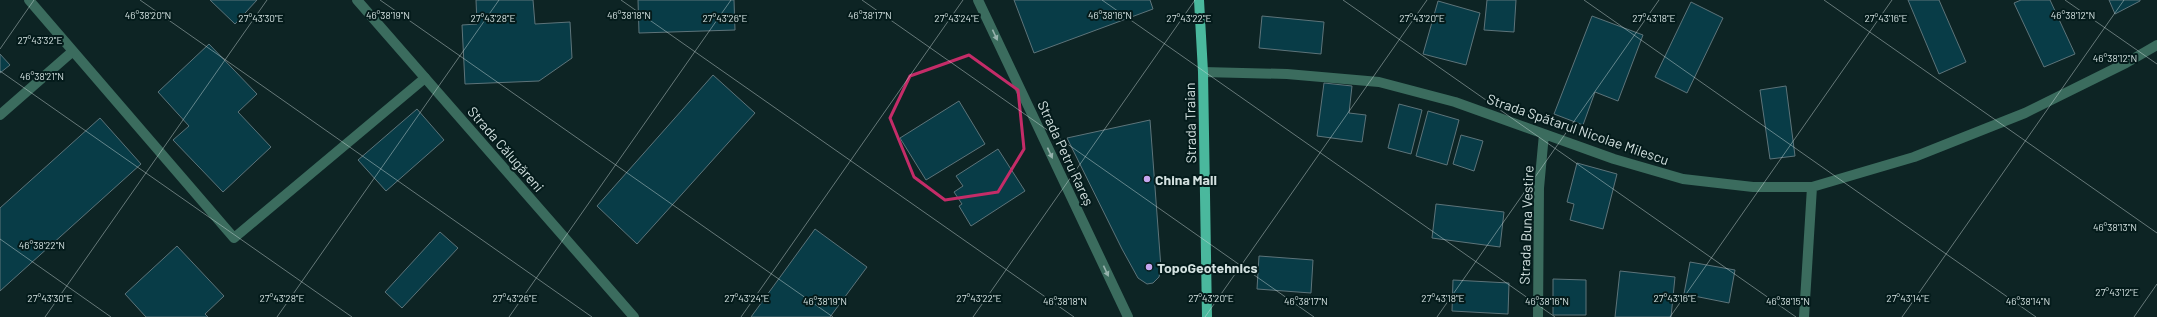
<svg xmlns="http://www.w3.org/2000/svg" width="2157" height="317" font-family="Barlow,sans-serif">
	<rect width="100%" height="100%" fill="#0d2424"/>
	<!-- building -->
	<path fill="#083c47" stroke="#5d747a" d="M210 0H257L235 24Z
		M476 0H533L535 24 570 22 572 58 539 81 465 84 462 25 477 24Z
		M638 0H734L735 30 639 33Z
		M1014 0H1150L1153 9 1034 53Z
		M1487 0H1516L1514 32 1484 30Z
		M1908 0H1939L1966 62 1939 74Z
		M2021 0H2050L2075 54 2044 67 2014 3Z
		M2109 0H2140V1L2115 14Z
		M1438 1 1480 13 1466 65 1423 54Z
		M1691 2 1723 18 1687 93 1655 77Z
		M1262 16 1324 22 1321 54 1259 48Z
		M1592 16 1643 35 1618 101 1595 92 1583 125 1554 114Z
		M209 44 257 94 238 112 271 147 223 192 173 140 189 126 158 92Z
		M0 54 10 65 0 73Z
		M713 75 755 113 637 244 597 206Z
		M1324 83 1352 86 1349 113 1366 115 1362 142 1317 136Z
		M1786 86 1795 156 1770 159 1760 90Z
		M959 101 985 144 926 180 900 138Z
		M1399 104 1422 110 1411 154 1388 148Z
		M417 109 444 140 386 191 358 160Z
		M1428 111 1459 120 1447 165 1416 156Z
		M100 118 141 164 0 291V208Z
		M1150 120 1161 268 1159 277 1153 283 1147 284 1138 278 1122 249 1067 138Z
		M1461 135 1483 141 1474 171 1453 164Z
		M998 149 1025 191 971 226 959 206 962 204 954 192 963 186 956 176Z
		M1577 163 1617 174 1603 229 1570 220 1574 204 1567 202Z
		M1436 204 1504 212 1500 247 1432 238Z
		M815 229 867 267 830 317H751Z
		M440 232 458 248 402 308 385 292Z
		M177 246 224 296 205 314 208 317H146L125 294Z
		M1259 256 1313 260 1311 293 1257 289Z
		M1690 262 1735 270 1729 303 1684 294Z
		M1620 271 1675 277 1671 317H1615Z
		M1553 279 1586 280V315H1553Z
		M1453 280 1509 283 1508 314 1452 311Z"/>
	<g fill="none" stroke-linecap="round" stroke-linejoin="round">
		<!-- lane -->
		<path stroke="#3b6c5e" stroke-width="10" d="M29 0 234 238 425 78
			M0 115 73 51"/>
		<!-- street -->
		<path stroke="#3b6c5e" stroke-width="10" d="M357 0 634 317
			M978 0 1128 317
			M1203 72 1287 74 1379 82 1455 102 1614 159 1683 179 1753 187H1812L1914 157 2025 113 2126 63 2157 45
			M1538 317 1539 188 1544 134
			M1804 317 1812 187"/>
		<!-- primary -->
		<path stroke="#4ab89d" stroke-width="10" d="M1199 0 1203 72 1207 317"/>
	</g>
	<!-- one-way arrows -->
	<defs><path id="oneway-solid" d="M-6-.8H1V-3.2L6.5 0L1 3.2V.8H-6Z"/></defs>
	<g fill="#96b2ac">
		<use href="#oneway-solid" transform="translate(995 35) rotate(65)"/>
		<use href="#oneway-solid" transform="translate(1050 153) rotate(65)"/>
		<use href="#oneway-solid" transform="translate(1106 271) rotate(65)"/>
	</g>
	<!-- marked area -->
	<path fill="none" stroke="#c42c68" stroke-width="3" stroke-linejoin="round" d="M969 55 1018 90 1024 149 998 192 945 200 914 177 890 118 910 76Z"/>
	<!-- ticks -->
	<path fill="none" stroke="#d3e1e0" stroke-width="1" stroke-opacity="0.45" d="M140 0 592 317M380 0 833 317M621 0 1074 317M862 0 1314 317M1102 0 1555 317M1343 0 1796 317M1584 0 2036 317M1824 0 2157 233M2065 0 2157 64M0 49 34 0M0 71 352 317M0 239 111 317M45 317 267 0M277 317 499 0M509 317 731 0M741 317 963 0M973 317 1195 0M1205 317 1427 0M1437 317 1659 0M1670 317 1892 0M1902 317 2124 0M2134 317 2157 284"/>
	<!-- markers -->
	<g fill="#c7a6f0" stroke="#041b1b" stroke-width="1.5">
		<circle cx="1147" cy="179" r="4"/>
		<circle cx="1149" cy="267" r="4"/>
	</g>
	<g text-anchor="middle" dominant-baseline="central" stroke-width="4" stroke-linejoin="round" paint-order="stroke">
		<!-- street labels -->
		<g font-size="14" fill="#d3e1e0" stroke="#041b1b">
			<text transform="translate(1190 123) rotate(-91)">Strada Traian</text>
			<text transform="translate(1578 129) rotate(19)">Strada Spătarul Nicolae Milescu</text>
			<text transform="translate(506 149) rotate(49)">Strada Călugăreni</text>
			<text transform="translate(1066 153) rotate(65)">Strada Petru Rareș</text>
			<text transform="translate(1526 225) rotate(-88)">Strada Buna Vestire</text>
		</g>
		<!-- poi labels -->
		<g font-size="14" font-weight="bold" fill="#d3e1e0" stroke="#041b1b" text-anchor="start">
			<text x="1155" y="179">China Mall</text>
			<text x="1157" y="267">TopoGeotehnics</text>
		</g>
	</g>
	<g font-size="10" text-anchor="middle" fill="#d3e1e0" stroke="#041b1b" stroke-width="4" stroke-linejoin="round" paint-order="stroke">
		<text x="148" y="19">46°38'20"N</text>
		<text x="388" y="19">46°38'19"N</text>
		<text x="629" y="19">46°38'18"N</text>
		<text x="870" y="19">46°38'17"N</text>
		<text x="1110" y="19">46°38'16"N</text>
		<text x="2073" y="19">46°38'12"N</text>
		<text x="261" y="22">27°43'30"E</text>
		<text x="493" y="22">27°43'28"E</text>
		<text x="725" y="22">27°43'26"E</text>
		<text x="957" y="22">27°43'24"E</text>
		<text x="1189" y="22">27°43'22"E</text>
		<text x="1422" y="22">27°43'20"E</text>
		<text x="1654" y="22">27°43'18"E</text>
		<text x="1886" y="22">27°43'16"E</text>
		<text x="40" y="44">27°43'32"E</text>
		<text x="2115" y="62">46°38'12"N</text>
		<text x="42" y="80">46°38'21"N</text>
		<text x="2115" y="231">46°38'13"N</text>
		<text x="42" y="249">46°38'22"N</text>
		<text x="2117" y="296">27°43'12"E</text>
		<text x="50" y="302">27°43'30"E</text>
		<text x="282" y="302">27°43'28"E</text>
		<text x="515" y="302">27°43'26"E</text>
		<text x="747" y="302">27°43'24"E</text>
		<text x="979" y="302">27°43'22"E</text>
		<text x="1211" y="302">27°43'20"E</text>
		<text x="1443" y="302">27°43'18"E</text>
		<text x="1675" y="302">27°43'16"E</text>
		<text x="1908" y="302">27°43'14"E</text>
		<text x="825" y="305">46°38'19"N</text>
		<text x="1065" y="305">46°38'18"N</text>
		<text x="1306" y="305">46°38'17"N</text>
		<text x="1547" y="305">46°38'16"N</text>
		<text x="1788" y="305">46°38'15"N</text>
		<text x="2028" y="305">46°38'14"N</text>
	</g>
</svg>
